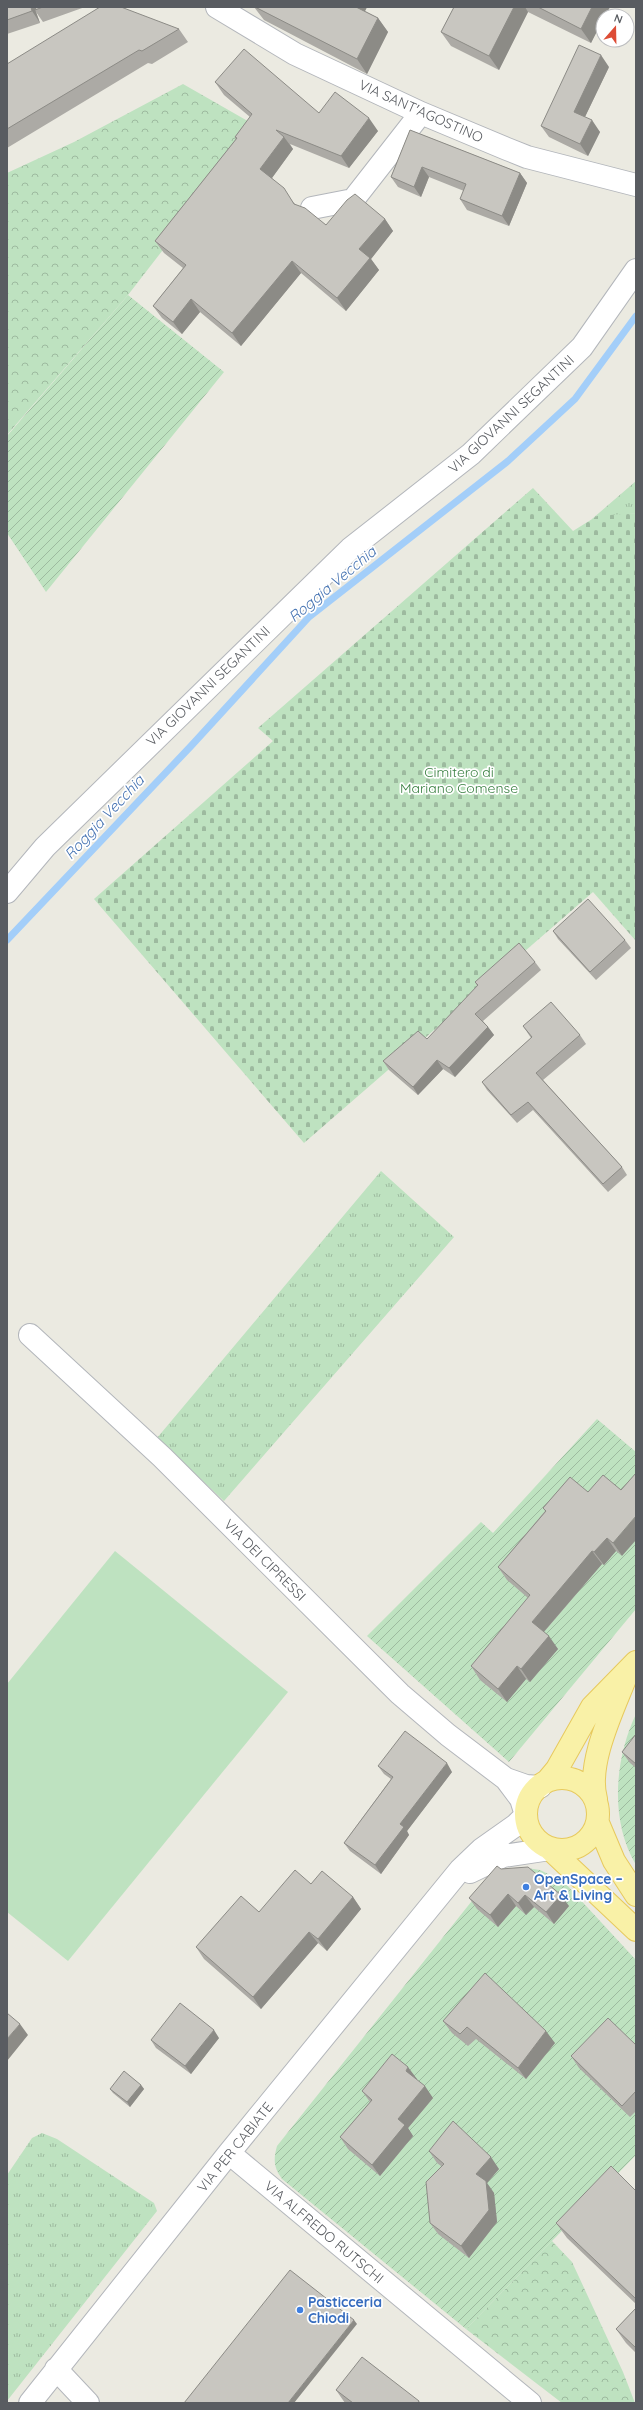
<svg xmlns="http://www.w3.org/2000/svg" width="643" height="2410" font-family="Quicksand,sans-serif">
	<defs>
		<pattern id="grass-tufts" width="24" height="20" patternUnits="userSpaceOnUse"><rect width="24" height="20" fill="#bee2c0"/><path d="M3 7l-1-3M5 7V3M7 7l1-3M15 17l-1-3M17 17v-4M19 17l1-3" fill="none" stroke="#9dba9f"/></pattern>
		<pattern id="forest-crowns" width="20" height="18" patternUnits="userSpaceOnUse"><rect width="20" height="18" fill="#bee2c0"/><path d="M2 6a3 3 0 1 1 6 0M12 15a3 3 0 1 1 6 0" fill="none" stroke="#9dba9f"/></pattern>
		<pattern id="cemetery-stones" width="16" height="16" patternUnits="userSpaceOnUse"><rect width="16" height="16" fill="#bee2c0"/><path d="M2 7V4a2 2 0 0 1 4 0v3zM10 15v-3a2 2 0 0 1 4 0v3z" fill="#9dba9f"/></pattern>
		<pattern id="garden-furrows" width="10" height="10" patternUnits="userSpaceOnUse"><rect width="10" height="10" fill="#bee2c0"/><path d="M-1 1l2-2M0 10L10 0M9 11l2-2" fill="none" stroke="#9dba9f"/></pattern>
	</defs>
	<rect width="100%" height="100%" fill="#ebeae1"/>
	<!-- grass -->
	<path fill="url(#grass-tufts)" d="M636 481V513L592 519Z
		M381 1171 454 1237 224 1501 157 1438Z
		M42 2133 57 2139 154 2203 157 2211 7 2401V2175L32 2138Z"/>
	<!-- forest -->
	<path fill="url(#forest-crowns)" d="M183 84 258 127 128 295 7 435V173L74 142Z
		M552 2241 572 2262 623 2372 635 2403H562L466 2329Z"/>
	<!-- cemetery -->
	<path fill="url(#cemetery-stones)" d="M533 488 573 531 597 516 636 513V941L593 892 304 1143 94 899 273 741 258 728Z"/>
	<!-- garden -->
	<path fill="url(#garden-furrows)" d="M128 295 224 372 46 592 7 533V436Z
		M597 1419 636 1452V1609L509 1762 367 1636 481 1522 493 1533Z
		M636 1714V1865C609 1820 615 1758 636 1714Z
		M527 1868 540 1870 564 1882 636 1960V2155L466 2329 282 2179C274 2168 273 2160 277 2146L475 1897Z"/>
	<!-- pitch -->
	<path fill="#bee2c0" d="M115 1551 288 1692 68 1961 7 1912V1684Z"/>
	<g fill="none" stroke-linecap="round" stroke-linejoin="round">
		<!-- stream -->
		<path stroke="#a3cef9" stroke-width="7" d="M7 940 191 746 309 617 508 461 575 399 636 316"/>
		<defs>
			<path id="minor" d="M217 7 295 54 421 113 507 149 527 157 636 185
				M312 208 353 200 421 113
				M7 892 45 847 350 549 471 454 582 347 636 270
				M30 1335 162 1457 400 1694 448 1735 506 1779 526 1786 540 1787
				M470 1872 503 1856 550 1849
				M229 2153 530 2403
				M56 2369 88 2403
				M30 2403 229 2153 460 1870 482 1849 516 1825 526 1815 521 1799 506 1779"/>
			<path id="major" d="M526 1814a36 36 0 1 1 72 0a36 36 0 1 1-72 0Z
				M547 1781 557 1769 592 1707 636 1662
				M596 1799C586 1763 614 1708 627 1674
				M598 1823 614 1861 636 1895
				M550 1849 636 1930"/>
		</defs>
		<!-- minor casing -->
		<use href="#minor" stroke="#b3b6bb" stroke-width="24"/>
		<!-- major casing -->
		<use href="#major" stroke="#e7c95d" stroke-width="24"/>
		<!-- minor -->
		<use href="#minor" stroke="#fff" stroke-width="22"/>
		<!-- major -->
		<use href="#major" stroke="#f9f1a7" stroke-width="22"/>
	</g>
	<!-- wall -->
	<path fill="#acaaa5" d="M7 7 35 9 36 7H85L43 22 36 12 40 23 7 34Z
		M254 7H367L365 11 378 18 388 32 367 74 264 20Z
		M454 7H610L605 16H603L591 43 528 12 499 70 451 46 441 32Z
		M179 29 188 42 152 64 148 63 7 148V64Z
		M609 67 585 117 600 132 588 156 549 137 541 126Z
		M215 82 378 131 349 168 290 144 293 149 272 178 295 204 326 225 385 219 393 231 371 259 379 270 346 311 301 273 241 346 200 312 182 334 162 318 153 306 183 268 164 253 155 241 236 139 235 137 250 117 224 95Z
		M410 130 520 173 527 183 509 226 467 210 460 199 464 191 429 177 421 197 398 187 391 177Z
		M553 931 625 940 631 948 596 980 558 939Z
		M535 962 541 970 483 1021 488 1027 494 1035 455 1077 443 1069 418 1095 389 1070 383 1061 427 1039 477 986 475 982Z
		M523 1026 580 1035 586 1044 543 1080 622 1167 627 1175 608 1192 533 1110 517 1123 487 1090 482 1082 531 1038Z
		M570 1477 622 1556 616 1551 604 1565 602 1564 544 1632 558 1649 530 1682 526 1679 507 1702 480 1680 471 1666 528 1598 507 1580 498 1567 545 1511 543 1508Z
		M636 1734V1768L630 1763 622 1752Z
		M378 1766 452 1772 407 1831 409 1835 381 1874 350 1851 344 1843 391 1779 384 1774Z
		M501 1869 569 1906 554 1924 534 1907 526 1915 516 1906 498 1927 477 1909 469 1898Z
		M311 1884 353 1897 361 1909 327 1951 318 1943 261 2009 204 1959 196 1947 259 1912Z
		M443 2021 555 2043 526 2079 476 2039 468 2046 452 2033Z
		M219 2038 191 2074 156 2048 151 2040Z
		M636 2045V2111L630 2117 579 2068 571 2056Z
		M416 2079 433 2098 408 2128 413 2136 380 2176 348 2149 340 2137 370 2102 362 2091 417 2079Z
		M141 2085 144 2089 130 2107 113 2093 110 2089Z
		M429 2151 499 2169 487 2183 494 2193 497 2222 469 2258 438 2234 430 2223 441 2166 437 2163Z
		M636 2191V2304L567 2238 556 2223Z
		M636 2308V2353L626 2343 616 2329Z
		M336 2390 419 2401 420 2403H345Z"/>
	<!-- shaded-wall -->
	<path fill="#8c8b86" d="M31 7H35L36 10H35L36 12 40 23 32 11Z
		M353 7H367L361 19Z
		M514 7H525L528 12 499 70 489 56Z
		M592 7H610L605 16H603V20L591 43 581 29Z
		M378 18 388 32 367 74 357 59Z
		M601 55 609 67 582 123 574 112Z
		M369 118 378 131 349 168 341 156Z
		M592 120 600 132 588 156 580 144Z
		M284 137 293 149 269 182 260 169Z
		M422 167 429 177 421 197 414 187Z
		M520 173 527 183 509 226 502 216Z
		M385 219 393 231 371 259 379 270 346 311 337 298 359 249Z
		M292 261 301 273 241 346 232 333Z
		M191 299 200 312 182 334 173 322Z
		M488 1027 494 1035 455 1077 449 1068Z
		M437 1060 443 1069 418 1095 413 1087Z
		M636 1516V1540L622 1556 613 1543Z
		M607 1538 616 1551 604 1565 594 1552Z
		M592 1551 602 1564 541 1635 532 1622Z
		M549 1636 558 1649 530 1682 521 1669Z
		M517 1666 526 1679 507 1702 498 1689Z
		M447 1763 452 1772 407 1831 409 1835 381 1874 375 1865 400 1824Z
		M508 1894 516 1906 498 1927 490 1915Z
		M525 1895 534 1907 526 1915 518 1903Z
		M561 1895 569 1906 554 1924 546 1912Z
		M353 1897 361 1909 327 1951 318 1939Z
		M309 1932 318 1943 261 2009 253 1997Z
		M20 2024 28 2035 7 2061V2039Z
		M214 2030 219 2038 191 2074 185 2066Z
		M546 2031 555 2043 526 2079 518 2068Z
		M408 2067 417 2079 414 2082 406 2071Z
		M141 2085 144 2089 130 2107 127 2102Z
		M425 2086 433 2098 408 2128 413 2136 380 2176 372 2165 398 2119Z
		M491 2157 499 2169 487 2183 494 2193 497 2222 469 2258 461 2246 476 2174Z
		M354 2320 357 2324 294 2403H288Z"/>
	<!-- building -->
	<path fill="#c8c6c0" stroke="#8c8b86" d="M7 7H31L32 11 7 20Z
		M36 7H43L35 10Z
		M100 7H121L179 29 142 51 139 50 7 129V64Z
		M255 7H356L378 18 357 59Z
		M454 7H514L489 56 441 32Z
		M538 7H592L581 29Z
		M579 45 601 55 574 112 592 120 580 144 541 126Z
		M244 49 319 113 335 92 369 118 341 156 276 130 284 137 260 169 284 188 294 204 305 208 326 225 347 200 355 194 385 219 359 249 370 258 337 298 292 261 232 333 191 299 173 322 153 306 186 265 155 241 237 138 235 137 252 114 215 82Z
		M410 130 520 173 502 216 460 199 466 184 422 167 414 187 391 177Z
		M588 899 625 940 590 972 553 931Z
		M519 943 535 962 475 1014 488 1027 449 1068 437 1060 413 1087 383 1061 418 1031 427 1039 478 985 475 982Z
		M551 1002 580 1035 536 1073 622 1167 603 1184 528 1102 511 1115 482 1082 532 1037 523 1026Z
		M636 1473V1516L613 1543 607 1538 594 1552 592 1551 532 1622 549 1636 521 1669 517 1666 498 1689 471 1666 530 1595 498 1567 546 1511 543 1508 570 1477 588 1492 603 1475 621 1490Z
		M405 1731 447 1763 400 1824 404 1827 375 1865 344 1843 393 1777 378 1766Z
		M636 1734V1764L622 1752Z
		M497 1866 501 1869 528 1867 561 1895 546 1912 525 1895 518 1903 508 1894 490 1915 469 1898Z
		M295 1870 311 1884 322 1871 353 1897 318 1939 309 1932 253 1997 196 1947 241 1896 259 1912Z
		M485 1973 546 2031 518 2068 467 2027 460 2034 443 2021Z
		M180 2003 214 2030 185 2066 151 2040Z
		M7 2013 20 2024 7 2039Z
		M608 2018 636 2045V2091L622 2106 571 2056Z
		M392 2054 408 2067 406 2071 425 2086 398 2119 405 2125 372 2165 340 2137 372 2100 362 2091Z
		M124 2071 141 2085 127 2102 110 2089Z
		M453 2121 491 2157 476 2174 486 2181 489 2210 461 2246 430 2223 426 2182 444 2164 429 2151Z
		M611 2166 636 2191V2299L556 2223Z
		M290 2270 354 2320 288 2403H184Z
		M636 2308V2348L616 2329Z
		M362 2357 419 2401 418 2403H353L336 2390Z"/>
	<!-- markers -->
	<g fill="#3f7fe0" stroke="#fff" stroke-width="1.5">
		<circle cx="526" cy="1887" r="4"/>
		<circle cx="300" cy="2310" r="4"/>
	</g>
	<g text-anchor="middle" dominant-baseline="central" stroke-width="3.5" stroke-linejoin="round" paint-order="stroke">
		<!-- street labels -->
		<g font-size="14" fill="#595c61" stroke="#fff">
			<text transform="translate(421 111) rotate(24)">VIA SANT'AGOSTINO</text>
			<text transform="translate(511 414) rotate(-43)">VIA GIOVANNI SEGANTINI</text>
			<text transform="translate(208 686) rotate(-44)">VIA GIOVANNI SEGANTINI</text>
			<text transform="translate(265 1560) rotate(45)">VIA DEI CIPRESSI</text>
			<text transform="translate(235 2147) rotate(-51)">VIA PER CABIATE</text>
			<text transform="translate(324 2232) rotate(40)">VIA ALFREDO RUTSCHI</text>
		</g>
		<!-- park labels -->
		<g font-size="14" fill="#398041" stroke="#fff">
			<text x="459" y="772">Cimitero di<tspan x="459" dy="16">Mariano Comense</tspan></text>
		</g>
		<!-- shop labels -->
		<g font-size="14" font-weight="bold" fill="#366cbe" stroke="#fff" text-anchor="start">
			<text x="534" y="1879">OpenSpace –<tspan x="534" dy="16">Art &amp; Living</tspan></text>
			<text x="308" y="2302">Pasticceria<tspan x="308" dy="16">Chiodi</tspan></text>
		</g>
		<!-- water labels -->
		<g font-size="15" font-style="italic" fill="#4573b2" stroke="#fff">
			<text transform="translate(332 584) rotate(-40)">Roggia Vecchia</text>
			<text transform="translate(104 817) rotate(-47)">Roggia Vecchia</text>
		</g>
	</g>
	<!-- border -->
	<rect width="643" height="2410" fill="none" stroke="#595c61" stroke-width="16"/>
	<!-- north arrow -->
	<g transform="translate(615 28) rotate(20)"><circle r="19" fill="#ffffff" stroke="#bdbec0"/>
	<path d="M0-3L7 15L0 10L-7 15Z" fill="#dd4c35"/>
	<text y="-6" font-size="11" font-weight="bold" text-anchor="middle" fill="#595c61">N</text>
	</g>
</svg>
